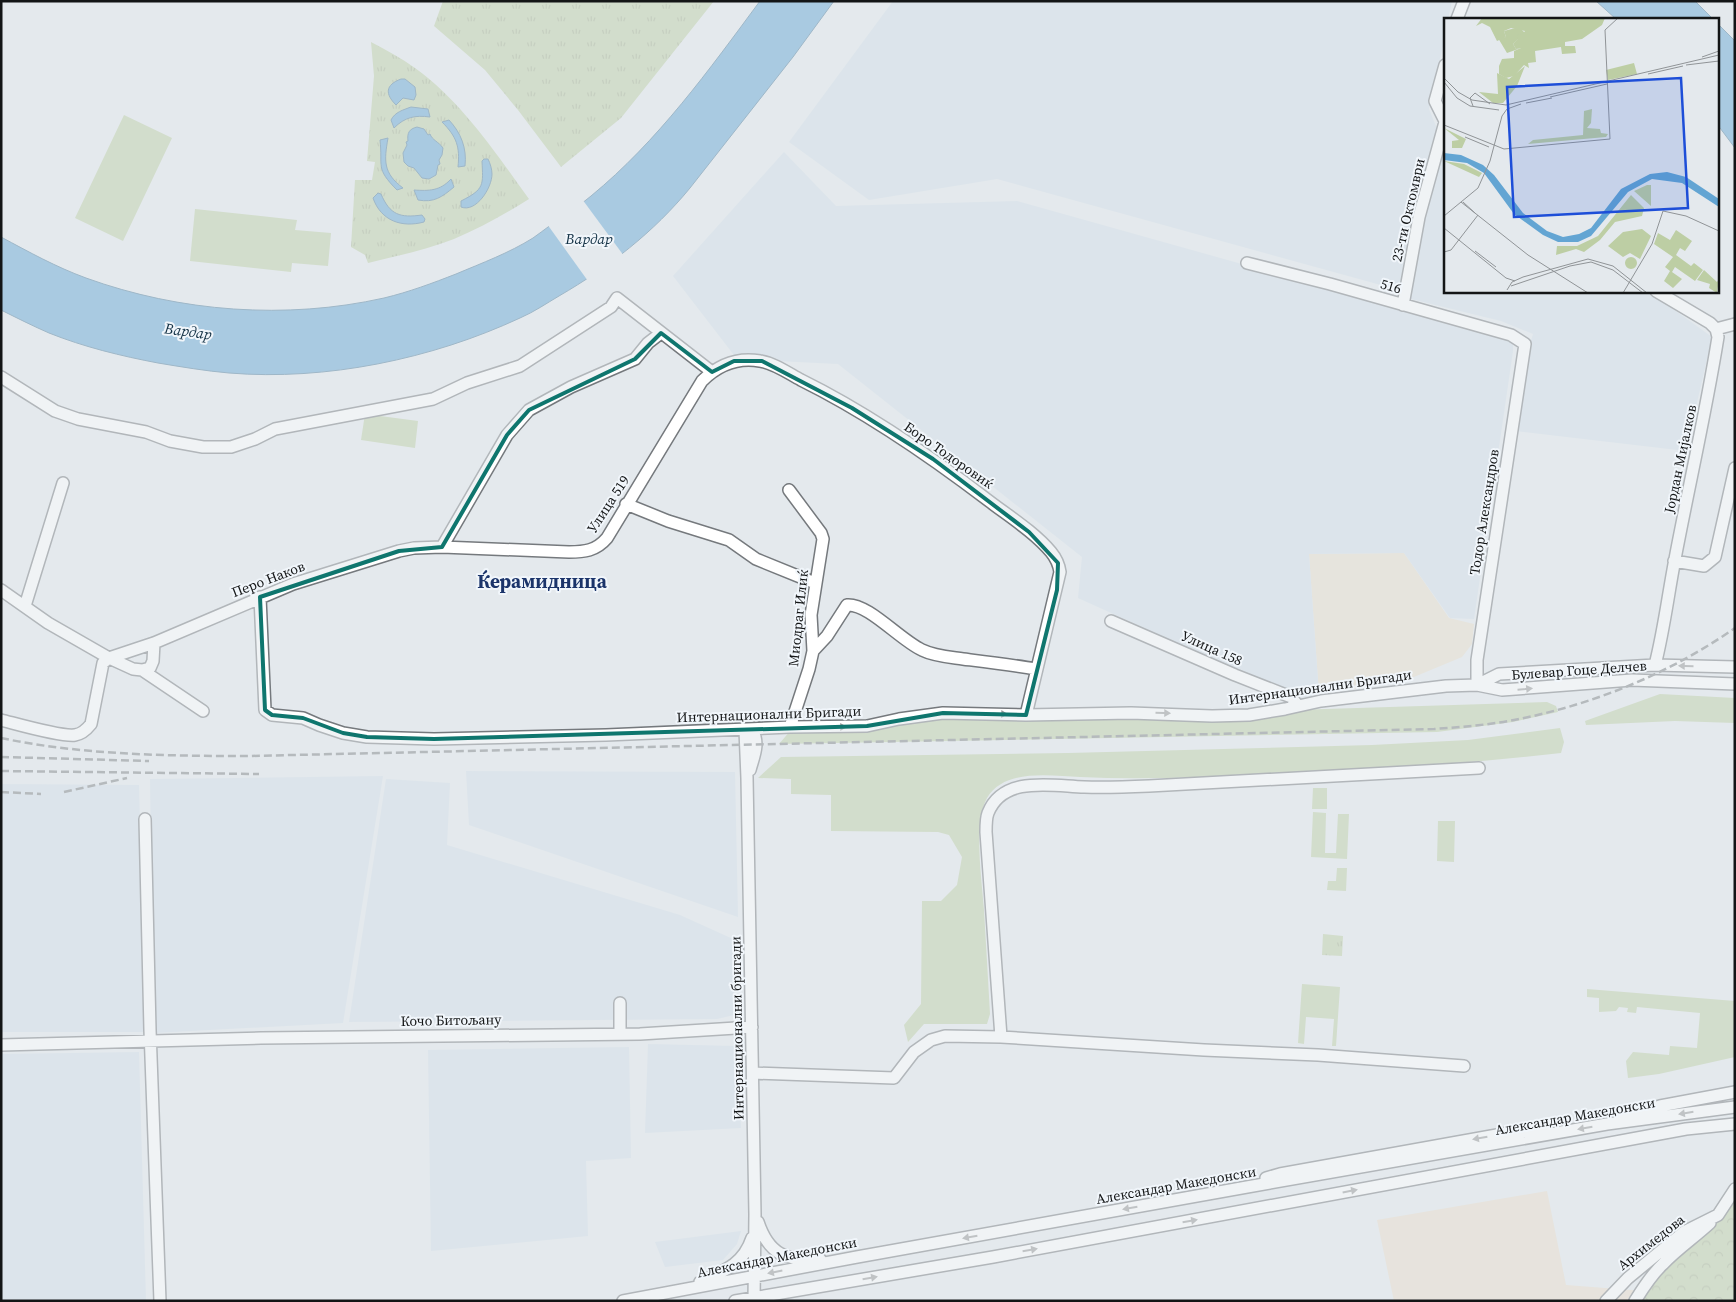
<svg xmlns="http://www.w3.org/2000/svg" width="1736" height="1302" font-family="'Source Serif 4',serif">
	<defs>
		<pattern id="forest-crowns" width="20" height="18" patternUnits="userSpaceOnUse" patternTransform="scale(1.25)"><rect width="20" height="18" fill="#bdcea4"/><path d="M2 6a3 3 0 1 1 6 0M12 15a3 3 0 1 1 6 0" fill="none" stroke="#a2b08c"/></pattern>
		<pattern id="park-tufts" width="24" height="20" patternUnits="userSpaceOnUse" patternTransform="scale(1.25)"><rect width="24" height="20" fill="#bdcea4"/><path d="M3 7l-1-3M5 7V3M7 7l1-3M15 17l-1-3M17 17v-4M19 17l1-3" fill="none" stroke="#a2b08c"/></pattern>
	</defs>
	<rect width="100%" height="100%" fill="#e4e9ed"/>
	<!-- commercial -->
	<path fill="#e9ddc9" d="M1404 553 1449 618 1474 624 1472 644 1462 657 1409 679 1368 687 1319 694 1309 554Z"/>
	<!-- built -->
	<path fill="#d3dee8" d="M893 1H1452L1448 19H1445V36L1429 109 1440 136 1412 213 1399 290 997 179 869 200 789 142Z
		M1445 135V291H1648L1712 337 1686 451 1516 431 1528 351 1533 334 1501 321 1407 298 1422 218Z
		M784 152 836 206 1017 201 1513 340V351L1474 619 1450 618 1404 553 1309 554 1319 694 1299 698 1078 598 1082 557 838 364 737 359 673 276Z
		M466 771 735 772 738 917 469 825Z
		M383 776 343 1023 154 1033 150 779Z
		M386 779 450 783 447 845 680 915 733 939 734 1015 717 1019 349 1022Z
		M1 784 139 785 145 1032H1Z
		M648 1044 736 1046 741 1128 645 1133Z
		M629 1047 631 1158 586 1161 588 1236 431 1251 428 1050Z
		M139 1052 146 1301H1V1054Z
		M741 1231 737 1244 723 1260 665 1267 655 1242Z"/>
	<!-- education -->
	<path fill="#eadcc9" d="M1547 1191 1566 1285 1734 1298 1735 1301H1394L1377 1220Z"/>
	<!-- green -->
	<path fill="#bdcea4" d="M124 115 172 138 123 241 75 218Z
		M195 209 297 220 295 230 331 233 328 266 292 263 291 272 190 261Z
		M365 414 418 421 415 448 361 440Z
		M1660 694 1735 698V723L1675 721 1586 725 1585 721Z
		M1547 702 1556 706 1558 712 1513 722 1437 732 779 744 791 730 931 718 1293 710Z
		M1560 728 1564 742 1561 753C1463 764 1364 770 1265 774 1203 777 1142 780 1080 777 1051 776 1005 768 987 798 973 823 982 881 984 910 986 944 988 979 990 1014L987 1024H924L908 1042 904 1025 921 1004 922 901H941L957 885 962 857 949 835 938 832 831 831V795L791 794V779L758 778 781 757 1068 753 1372 745 1468 740Z
		M1313 788H1327V809H1312Z
		M1313 812 1326 813 1325 853H1336L1338 814H1349L1347 859 1311 857Z
		M1438 821H1455L1454 862 1437 861Z
		M1337 868H1347L1346 891 1327 890 1328 881H1336Z
		M1302 984 1340 987 1336 1046H1332L1334 1019 1306 1017 1304 1044 1298 1043Z
		M1587 989 1735 1001V1057L1659 1074 1628 1078 1626 1061 1633 1052 1669 1055 1670 1046 1697 1048 1700 1013 1637 1007 1636 1013 1627 1012 1628 1008 1619 1007 1616 1011 1599 1012V998L1587 997Z"/>
	<!-- forest -->
	<path fill="url(#forest-crowns)" d="M1735 1194V1301H1639L1654 1279 1697 1238 1718 1220Z"/>
	<!-- park -->
	<path fill="url(#park-tufts)" d="M443 1H714L621 118 561 167 518 110 485 70 434 26Z
		M371 42C386 50 401 58 415 68 462 102 495 152 529 199 505 214 480 228 454 239 426 250 396 256 368 263L365 255 351 247 355 180H372L375 162 367 161 374 76Z
		M1323 934 1343 936 1342 956 1322 955Z"/>
	<!-- water -->
	<path fill="#63a5d3" stroke="#4b7a9a" d="M760 1H834L793 57 690 188C654 232 609 267 559 296 547 303 534 312 520 318 432 359 326 381 229 373 206 371 182 367 158 363 121 356 84 347 49 333 33 326 17 318 1 310V237C29 252 56 267 86 278 180 312 286 320 384 298 409 292 433 283 456 274 482 263 509 253 533 238 544 230 555 222 565 214 574 208 583 203 591 196 658 141 709 70 760 1Z
		M1596 1H1695L1713 19H1616Z
		M1717 23 1735 41V148L1717 124Z
		M401 79H405L415 87 416 95 414 100 403 98 396 105C385 94 385 85 401 79Z
		M411 107 428 109 430 117C415 115 405 117 394 128L391 120C395 112 403 110 411 107Z
		M449 120C461 133 467 148 465 166L458 167C460 147 457 137 442 122Z
		M417 127 424 129 428 135 430 134C432 140 439 142 443 148L442 155 439 160 440 164 438 165 436 175 429 179 422 178 414 168 408 166 404 162 403 153 407 145 406 142 408 141C407 133 409 129 417 127Z
		M388 138C384 161 383 173 403 188L397 190C375 168 383 167 380 140Z
		M484 159H488C490 163 492 169 492 174 492 188 476 213 461 207V201C485 189 483 185 482 161Z
		M451 179 454 187C442 197 434 203 418 200L414 190C429 191 440 191 451 179Z
		M378 193 381 194C390 215 400 218 422 215L425 219 424 222C402 228 381 221 373 198Z"/>
	<!-- pier -->
	<path fill="#e4e9ed" d="M582 199 624 256 588 281 547 224Z"/>
	<g fill="none" stroke-linecap="round" stroke-linejoin="round">
		<defs>
			<path id="minor" d="M1457 19 1464 1
				M1445 65 1435 101 1445 121
				M1247 263 1330 284 1511 335 1525 344 1477 660V685
				M1403 305 1419 217 1445 122
				M1716 329 1735 324
				M1 377 55 411 78 419 146 432 170 441 203 447H231L255 439 275 429 433 399 467 383 520 366 611 307 617 298 712 372
				M789 490 821 533 823 539 811 615 813 651 809 669 790 727
				M626 504 668 521 729 540 756 559 815 583
				M442 547 507 435 529 410 571 387 635 359 648 343 661 333
				M1674 561 1704 566 1715 557 1735 468
				M1 590 48 623 109 658 133 669 142 670 150 668 153 661 154 643
				M260 597 265 710 272 715 303 718 319 725 343 733 367 737 434 739 606 735 790 727 867 726 899 719 943 713 1026 715 1131 713 1212 716 1249 715 1285 709 1321 701 1446 686 1477 685 1502 690 1632 680 1735 684
				M25 606 63 483
				M1111 621 1235 675 1291 697 1298 706
				M813 651 827 636 847 605C868 603 900 640 922 650 934 656 949 657 963 659 987 662 1012 665 1036 669
				M1655 665C1664 630 1668 595 1675 559 1689 485 1706 412 1718 337L1716 329 1710 323 1656 291
				M142 670 203 711
				M1477 685 1499 674 1655 665 1735 667
				M1 720C17 724 61 737 75 735 82 734 87 729 91 724L103 663 109 658 154 643 293 584 399 551 414 548 442 547 569 552C584 552 596 551 607 538L702 381C718 365 737 357 760 361 774 363 788 373 801 380 868 413 930 456 989 501 1010 517 1034 532 1051 552 1056 558 1059 565 1060 572L1026 715
				M745 730 747 778 755 1214 754 1301
				M750 770C754 755 760 744 752 729
				M145 819 150 1030 160 1301
				M620 1003V1034
				M1001 1037 986 832C986 825 986 818 988 813 1003 775 1052 786 1084 787 1105 788 1127 787 1149 786L1479 768
				M1 1045 261 1038 640 1034 752 1027
				M753 1073 894 1078 914 1052 931 1040 945 1036 1001 1037 1204 1050 1318 1055 1464 1066
				M1622 1117 1660 1106 1735 1092
				M1266 1178 1280 1174 1508 1133 1544 1130
				M758 1222C769 1255 786 1261 820 1259
				M700 1282C724 1271 743 1265 752 1238
				M623 1301 857 1257 1247 1187 1607 1124 1735 1107
				M735 1301 993 1257 1686 1129 1735 1124
				M1606 1301 1628 1278 1684 1232 1718 1215 1735 1189
				M1635 1301C1643 1288 1652 1274 1663 1264 1677 1249 1695 1237 1710 1223"/>
		</defs>
		<!-- minor casing -->
		<use href="#minor" stroke="#75797d" stroke-width="14"/>
		<!-- minor -->
		<use href="#minor" stroke="#fff" stroke-width="11"/>
		<!-- rail -->
		<path stroke="#7d8083" stroke-width="2.5" stroke-dasharray="8 4" stroke-linecap="butt" d="M1 738C82 755 166 756 249 756L1434 729C1461 727 1488 725 1514 720 1592 705 1669 674 1735 628
			M1 757 149 761
			M1 771 259 774
			M1 792 41 794
			M64 792 127 778"/>
	</g>
	<!-- one-way arrows -->
	<defs><path id="oneway-solid" d="M-6-.8H1V-3.2L6.5 0L1 3.2V.8H-6Z" transform="scale(1.25)"/></defs>
	<g fill="#959696">
		<use href="#oneway-solid" transform="translate(1686 666) rotate(-179)"/>
		<use href="#oneway-solid" transform="translate(1525 689) rotate(-5)"/>
		<use href="#oneway-solid" transform="translate(1163 713) rotate(1)"/>
		<use href="#oneway-solid" transform="translate(1000 714) rotate(2)"/>
		<use href="#oneway-solid" transform="translate(839 727) rotate(-1)"/>
		<use href="#oneway-solid" transform="translate(1686 1113) rotate(171)"/>
		<use href="#oneway-solid" transform="translate(1585 1128) rotate(170)"/>
		<use href="#oneway-solid" transform="translate(1480 1138) rotate(170)"/>
		<use href="#oneway-solid" transform="translate(1350 1191) rotate(-11)"/>
		<use href="#oneway-solid" transform="translate(1130 1208) rotate(170)"/>
		<use href="#oneway-solid" transform="translate(1190 1221) rotate(-10)"/>
		<use href="#oneway-solid" transform="translate(970 1237) rotate(170)"/>
		<use href="#oneway-solid" transform="translate(1030 1250) rotate(-10)"/>
		<use href="#oneway-solid" transform="translate(775 1272) rotate(169)"/>
		<use href="#oneway-solid" transform="translate(870 1278) rotate(-10)"/>
	</g>
	<!-- marked area -->
	<path d="M0 0H1736V1302H0ZM661 333 712 372 734 361H762L852 408 933 459 1029 532 1058 563 1057 590 1026 715 943 713 867 726 434 739 367 737 343 733 303 718 272 715 265 710 260 597 399 551 442 547 507 435 529 410 635 359Z" fill="#e4e9ed" fill-opacity=".55" fill-rule="evenodd"/>
	<path fill="none" stroke="#0f766e" stroke-width="4" stroke-linejoin="round" d="M661 333 712 372 734 361H762L852 408 933 459 1029 532 1058 563 1057 590 1026 715 943 713 867 726 434 739 367 737 343 733 303 718 272 715 265 710 260 597 399 551 442 547 507 435 529 410 635 359Z"/>
	<g text-anchor="middle" dominant-baseline="central" stroke-width="4" stroke-linejoin="round" paint-order="stroke">
		<!-- street labels -->
		<g font-size="14" fill="#131516" stroke="#f1f6fb">
			<text transform="translate(1408 210) rotate(-77)">23-ти Октомври</text>
			<text transform="translate(1391 286) rotate(16)">516</text>
			<text transform="translate(949 455) rotate(35)">Боро Тодоровиќ</text>
			<text transform="translate(1680 459) rotate(-78)">Јордан Мијалков</text>
			<text transform="translate(608 504) rotate(-57)">Улица 519</text>
			<text transform="translate(1484 512) rotate(-81)">Тодор Александров</text>
			<text transform="translate(268 579) rotate(-21)">Перо Наков</text>
			<text transform="translate(798 618) rotate(-84)">Миодраг Илиќ</text>
			<text transform="translate(1212 648) rotate(24)">Улица 158</text>
			<text transform="translate(1579 670) rotate(-4)">Булевар Гоце Делчев</text>
			<text transform="translate(1320 687) rotate(-8)">Интернационални Бригади</text>
			<text transform="translate(769 714) rotate(-2)">Интернационални Бригади</text>
			<text transform="translate(451 1020) rotate(-1)">Кочо Битољану</text>
			<text transform="translate(737 1028) rotate(-91)">Интернационални бригади</text>
			<text transform="translate(1575 1116) rotate(-10)">Александар Македонски</text>
			<text transform="translate(1176 1185) rotate(-10)">Александар Македонски</text>
			<text transform="translate(1651 1242) rotate(-38)">Архимедова</text>
			<text transform="translate(777 1257) rotate(-11)">Александар Македонски</text>
		</g>
		<!-- water labels -->
		<g font-size="15" font-style="italic" fill="#133145" stroke="#f1f6fb">
			<text x="589" y="238">Вардар</text>
			<text transform="translate(188 331) rotate(8)">Вардар</text>
		</g>
		<!-- district labels -->
		<g font-size="19" font-weight="bold" fill="#1b346a" stroke="#f1f6fb">
			<text x="542" y="581">Ќерамидница</text>
		</g>
	</g>
	<!-- overview -->
	<g transform="translate(1444 18)">
		<rect width="275" height="275" fill="#e4e9ed"/>
		<path d="M75 9 81 15 69 26 72 31 77 30 63 35 54 20 62 19 60 13ZM190 45 193 56 164 62 162 52ZM148 91 147 105 143 110 156 111 157 115 164 116 162 119 84 126 89 122 139 117 140 93ZM0 110 22 121 18 130H8V123L15 122Z" fill="#bdcea4"/>
		<path d="M81 48 73 68 59 85H49L35 74 54 76 53 55 65 61Z" fill="#bdcea4"/>
		<path d="M38 0H161L158 7 138 21 121 24V28H131L132 35 118 36 117 29 91 33 92 44 84 45 85 50 80 47 70 58 62 60 55 56V48L58 41 70 40V33L77 30 72 31 69 26 74 21 73 16 78 17 81 13 67 10 60 13 62 19 53 23 46 9 38 5 32 8ZM0 143 20 146 38 155 35 159ZM203 167H207V188L190 173ZM187 177 200 190 198 198 171 204 156 222 140 234 132 231 112 237 113 228H133L154 218ZM198 211 207 218 196 241 186 235 179 239 164 228 179 214ZM232 212 248 223 241 233 236 230 232 237 247 248 250 245 259 252 251 263 231 249 228 254 238 261 229 270 220 263 226 253 221 249 229 239 210 226 214 215 226 222ZM181 245a6 6 0 1 1 12 0a6 6 0 1 1-12 0ZM260 252 273 264 275 261 273 275 265 270 266 266 253 262Z" fill="#bdcea4"/>
		<path d="M0 135 17 137 39 147 50 157 79 195 103 213 119 219 135 216 147 210 177 171 206 156 223 154 242 159 275 181V189L238 165 208 161 184 174 147 218 134 224H114L99 217 70 196 40 155 23 145 0 142Z" fill="#63a5d3"/>
		<path fill="none" stroke="#909497" stroke-width="1" d="M258 39 275 33M242 47 275 43M204 56 239 48M0 60 14 74 28 82 62 87 275 37M0 64 13 80 26 88 55 92M106 79 163 66M82 85 108 80M29 88 26 80 31 75 46 86M0 107 60 131 166 121 161 12 174 0M21 119 45 129M17 184 84 237 144 275M19 184 31 195M0 198 34 170 46 143 58 98 63 91 77 86M0 210 62 260 71 263M31 233 52 249M0 234 7 232 34 197M67 268 126 248 147 244 169 252 199 275M63 272 68 264 79 259 144 241 169 248 203 275M179 275 208 226 219 193 242 198 275 213"/>
		<path fill="#1d4ed8" fill-opacity="0.15" stroke="#1d4ed8" stroke-width="2.5" d="M237 60 244 190 70 199 63 69Z"/>
		<rect width="275" height="275" fill="none" stroke="#131516" stroke-width="2.5"/>
	</g>
	<!-- border -->
	<rect width="1736" height="1302" fill="none" stroke="#131516" stroke-width="5"/>
</svg>
